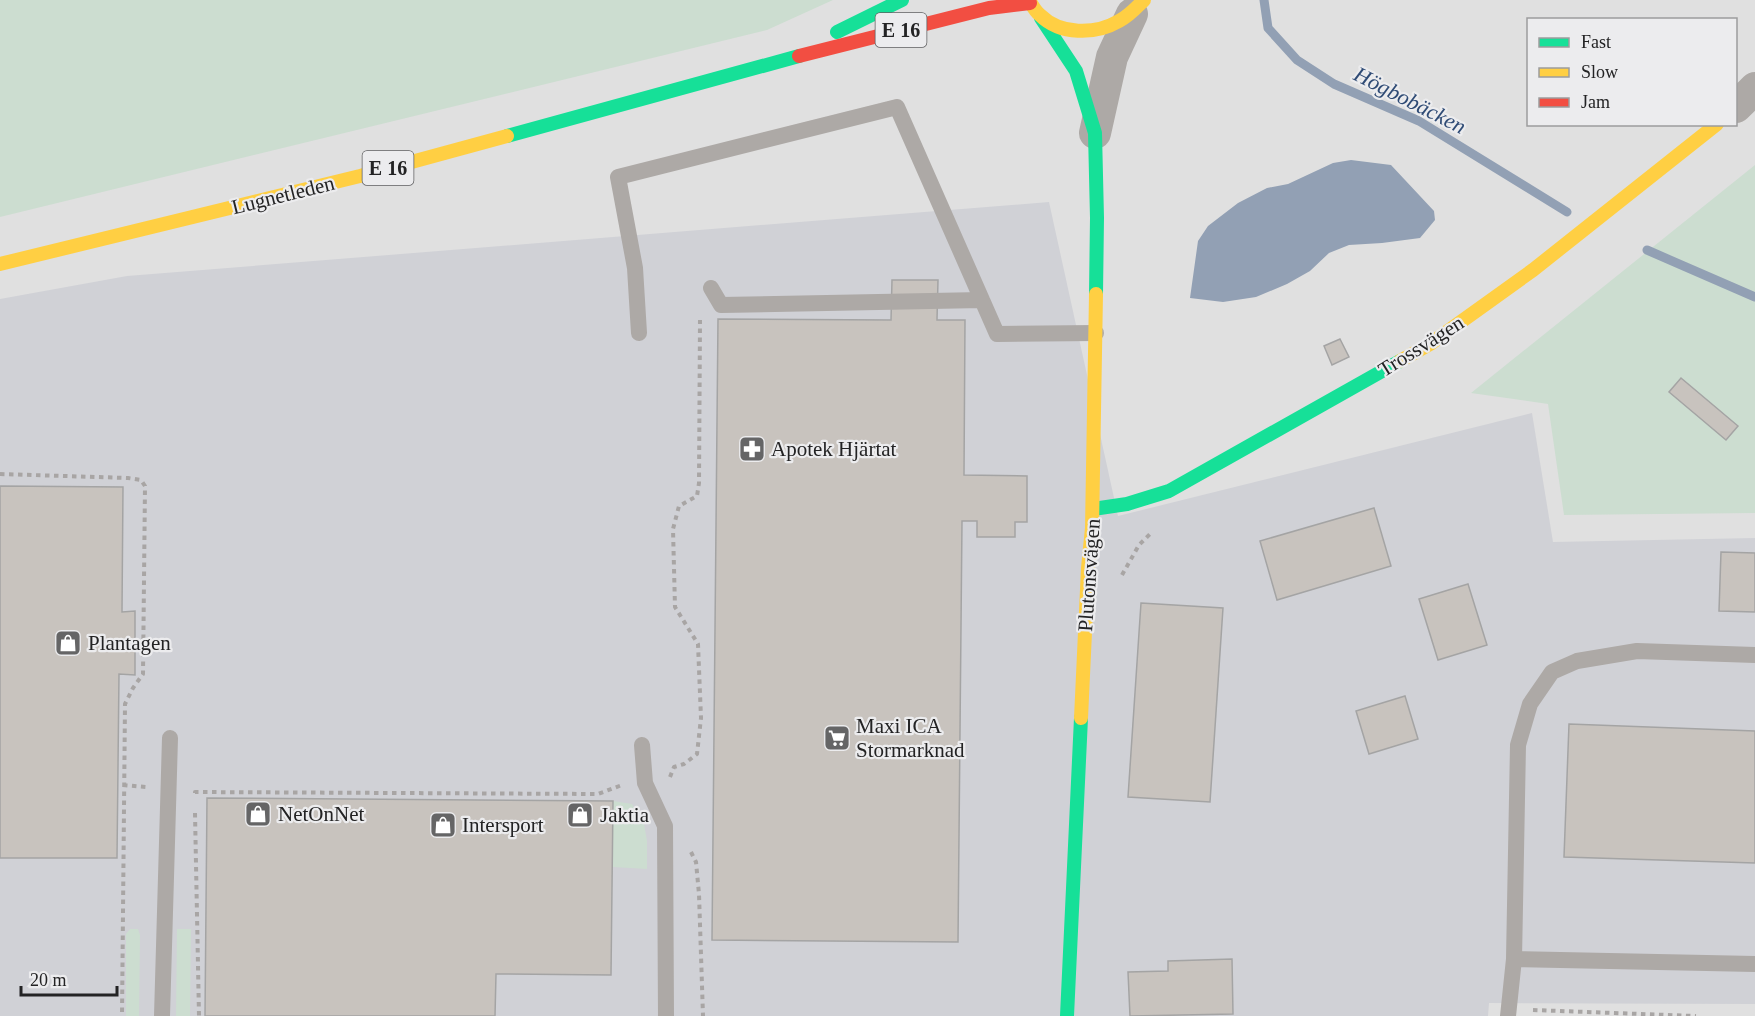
<svg xmlns="http://www.w3.org/2000/svg" width="1755" height="1016" font-family="'Times New Roman',serif">
	<rect width="100%" height="100%" fill="#e0e0e0"/>
	<!-- built -->
	<path fill="#d0d1d6" d="M1049 202 1118 516 1532 413 1553 542 1755 538V1004L1489 1003 1488 1016H0V299L127 276Z"/>
	<!-- green -->
	<path fill="#ccddd0" d="M0 0H833L767 30 0 217Z
		M1755 165V513L1564 515 1548 404 1471 393Z
		M613 801 632 804 644 824 647 841V869L612 867Z
		M130 929H138L140 935 139 1016H126V934Z
		M177 929H191L190 1016H176Z"/>
	<!-- water -->
	<path fill="#92a0b4" d="M1351 160 1391 165 1434 211 1435 220 1420 238 1382 243 1349 245 1329 253 1310 271 1287 284 1256 297 1223 302 1190 298 1198 241 1208 226 1238 203 1267 188 1288 184 1333 163Z"/>
	<g fill="none" stroke-linecap="round" stroke-linejoin="round">
		<!-- stream -->
		<path stroke="#92a0b4" stroke-width="9" d="M1264 0 1268 28 1297 60 1334 84 1419 121 1567 212
			M1647 250 1755 297"/>
	</g>
	<!-- building -->
	<path fill="#c8c3be" stroke="#a4a4a4" stroke-width="1.5" d="M892 280H938L937 320H965L964 475 1027 476V522H1015V537H977V521H962L958 942 712 940 718 319 891 320Z
		M1340 339 1349 357 1332 365 1324 346Z
		M1681 378 1738 426 1726 440 1669 392Z
		M0 486 123 487 122 612 135 611V675L119 674 117 858H0Z
		M1374 508 1391 566 1277 600 1260 541Z
		M1721 552 1755 553V612L1719 611Z
		M1468 584 1487 645 1438 660 1419 599Z
		M1141 603 1223 608 1210 802 1128 797Z
		M1405 696 1418 739 1369 754 1356 711Z
		M1569 724 1755 731V863L1564 857Z
		M207 798 613 801 611 975 496 974 495 1016H205Z
		M1232 959 1233 1014 1130 1016 1128 972 1168 971V961Z"/>
	<g fill="none" stroke-linecap="round" stroke-linejoin="round">
		<!-- path -->
		<path stroke="#a8a5a4" stroke-width="4" stroke-dasharray="4.5 4.5" stroke-linecap="butt" d="M0 474 128 478 141 480 145 486 143 674 133 688 125 704 122 1016
			M1122 575 1139 545 1152 532
			M670 777 674 767 684 764 697 754 701 718 698 644 675 607 673 529 679 506 697 496 699 483 700 320
			M123 785 146 787
			M195 793V792L598 794 622 785
			M195 813 199 1016
			M691 852 696 862 699 894 703 1016
			M1533 1010 1696 1016"/>
		<!-- lane -->
		<path stroke="#ada9a6" stroke-width="16" d="M711 288 721 305 982 300
			M639 333 635 268 618 177 897 107 997 334 1096 333
			M642 745 645 783 665 826 666 1016
			M1514 959 1755 964
			M162 1016 170 738
			M1508 1016 1514 959 1518 745 1530 704 1552 672 1577 661 1637 651 1755 655"/>
		<!-- street -->
		<path stroke="#ada9a6" stroke-width="32" d="M1736 107 1755 88
			M1095 133 1112 57 1132 14"/>
		<!-- fast -->
		<path stroke="#16e098" stroke-width="14" d="M1041 18 1076 71 1095 133 1097 218 1096 294
			M837 32 902 0
			M507 136 799 56
			M1093 509 1127 504 1169 491 1400 361
			M1067 1016 1081 718"/>
		<!-- slow -->
		<path stroke="#ffcf43" stroke-width="14" d="M1029 0C1032 5 1035 11 1040 15 1060 35 1095 35 1119 21 1129 16 1136 8 1144 0
			M0 264 360 176 507 136
			M1400 361 1430 344 1533 270 1717 124
			M1081 718 1088 568 1092 528 1096 294"/>
		<!-- jam -->
		<path stroke="#f24e42" stroke-width="14" d="M799 56 989 8 1030 3"/>
	</g>
	<!-- icons -->
	<defs>
		<symbol id="pharmacy-square" viewBox="-11 -11 22 22"><rect x="-9" y="-9" width="18" height="18" rx="4" fill="#656566" stroke="#ececee"/><path d="M-2-6h4v4h4v4h-4v4h-4v-4h-4v-4h4Z" fill="#fff"/></symbol>
		<symbol id="shop-square" viewBox="-11 -11 22 22"><rect x="-9" y="-9" width="18" height="18" rx="4" fill="#656566" stroke="#ececee"/><path d="M-5-2.5h2.3a2.7 3.5 0 0 1 5.4 0H5L5.5 6h-11ZM-1.5-2.5h3a1.5 2.3 0 0 0-3 0Z" fill="#fff"/></symbol>
		<symbol id="supermarket-square" viewBox="-11 -11 22 22"><rect x="-9" y="-9" width="18" height="18" rx="4" fill="#656566" stroke="#ececee"/><path d="M-6-5.5h2.5l.6 2H6L4.5 2H-2.5L-4.4-4H-6ZM-1.5 3.2a1.3 1.3 0 1 0 .1 0ZM3 3.2a1.3 1.3 0 1 0 .1 0Z" fill="#fff"/></symbol>
	</defs>
	<g fill-rule="evenodd">
		<use href="#pharmacy-square" x="737" y="434" width="30" height="30"/>
		<use href="#shop-square" x="53" y="628" width="30" height="30"/>
		<use href="#supermarket-square" x="822" y="723" width="30" height="30"/>
		<use href="#shop-square" x="243" y="799" width="30" height="30"/>
		<use href="#shop-square" x="565" y="800" width="30" height="30"/>
		<use href="#shop-square" x="428" y="810" width="30" height="30"/>
	</g>
	<g text-anchor="middle" dominant-baseline="central" stroke-width="4.5" stroke-linejoin="round" paint-order="stroke">
		<!-- shield labels -->
		<g fill="#ececee" stroke="#5f5f61" stroke-width="1.5">
			<rect x="875.5" y="13" width="51" height="34" rx="4.5"/>
			<rect x="362.5" y="151" width="51" height="34" rx="4.5"/>
		</g>
		<g font-size="20" font-weight="bold" fill="#232324">
			<text x="901" y="30">E 16</text>
			<text x="388" y="168">E 16</text>
		</g>
		<!-- street labels -->
		<g font-size="21" fill="#232324" stroke="#ececee">
			<text transform="translate(283 195) rotate(-14)">Lugnetleden</text>
			<text transform="translate(1421 346) rotate(-32)">Trossvägen</text>
			<text transform="translate(1089 575) rotate(-86)">Plutonsvägen</text>
		</g>
		<!-- poi labels -->
		<g font-size="21" fill="#232324" stroke="#ececee" text-anchor="start">
			<text x="771" y="449">Apotek Hjärtat</text>
			<text x="88" y="643">Plantagen</text>
			<text x="856" y="726">Maxi ICA<tspan x="856" dy="24">Stormarknad</tspan></text>
			<text x="278" y="814">NetOnNet</text>
			<text x="600" y="815">Jaktia</text>
			<text x="462" y="825">Intersport</text>
		</g>
		<!-- water labels -->
		<g font-size="22" font-style="italic" fill="#2f4b75" stroke="#ececee">
			<text transform="translate(1410 100) rotate(27)">Högbobäcken</text>
		</g>
	</g>
	<!-- legend -->
	<rect x="1527" y="18" width="210" height="108" fill="#ececee" stroke="#9c9c9d" stroke-width="1.5"/>
	<rect x="1539" y="38" width="30" height="9" fill="#16e098" stroke="#9c9c9d" stroke-width="1.5"/>
	<text x="1581" y="48" font-size="18" fill="#232324">Fast</text>
	<rect x="1539" y="68" width="30" height="9" fill="#ffcf43" stroke="#9c9c9d" stroke-width="1.5"/>
	<text x="1581" y="78" font-size="18" fill="#232324">Slow</text>
	<rect x="1539" y="98" width="30" height="9" fill="#f24e42" stroke="#9c9c9d" stroke-width="1.5"/>
	<text x="1581" y="108" font-size="18" fill="#232324">Jam</text>
	<!-- scale -->
	<path d="M21 986v9h96v-9" fill="none" stroke="#232324" stroke-width="3"/>
	<text x="30" y="986" font-size="18" fill="#232324" stroke="#ececee" stroke-width="4.5" paint-order="stroke">20 m</text>
</svg>
